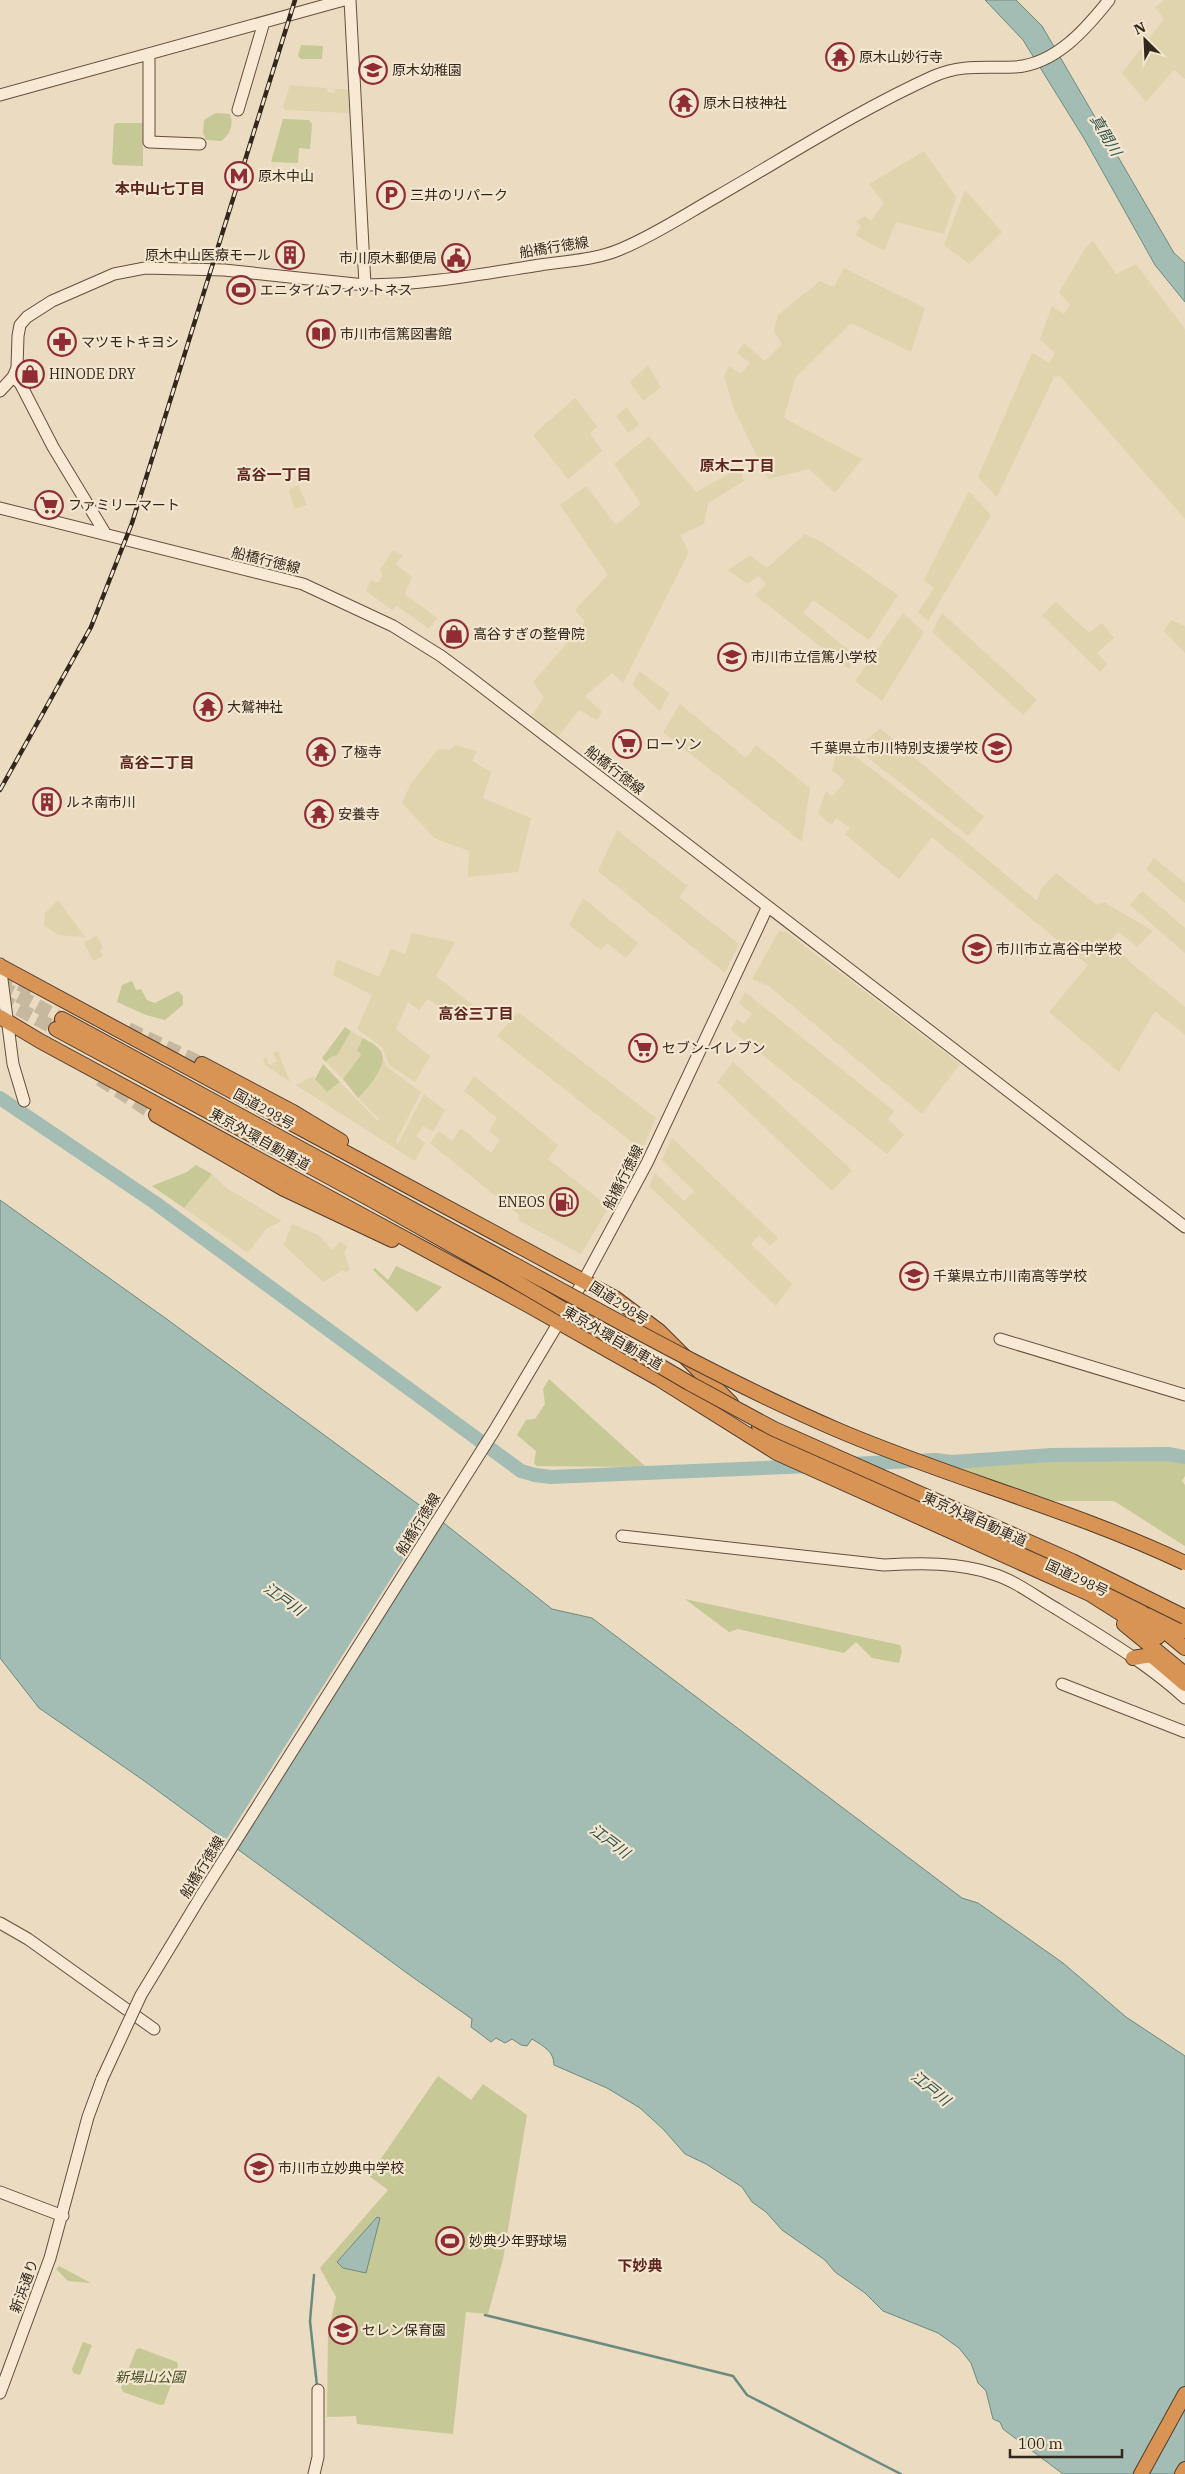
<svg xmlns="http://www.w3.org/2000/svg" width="1185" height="2474" font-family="'IBM Plex Serif','Noto Sans JP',serif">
	<rect width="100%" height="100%" fill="#ebdbc0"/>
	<!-- farmland -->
	<path fill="#e0d4ae" d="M1164 0H1185V79L1174 70 1146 102 1122 73 1164 19 1155 7Z
		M290 85 327 88 328 92 335 93V89H350L351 110 348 113 285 110 283 107Z
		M924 151 956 197 944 234 896 222 884 251 855 235 861 226 856 222 864 216 871 221 884 203 869 184Z
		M965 190 1002 232 969 264 944 245Z
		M1093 241 1116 274 1136 264 1185 329V519L1060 376 1054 377 997 497 978 477 1031 355 1033 353 1049 363 1055 353 1040 339 1052 306 1064 314 1070 305 1059 292 1086 247Z
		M844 268 925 308 911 352 851 323 795 378 784 418 862 459 835 493 809 469 768 479 734 409 724 376 729 366 741 374 750 363 737 353 744 343 765 361 782 344 774 331 778 315 820 281 834 287Z
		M648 365 661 387 643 401 630 382Z
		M575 398 597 426 590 433 602 451 568 479 533 435Z
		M627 407 639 425 628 433 616 416Z
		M649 436 696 492 740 468 744 481 708 503 704 524 680 535 689 552 623 683 612 673 585 696 602 712 597 720 579 710 557 738 532 715 544 697 533 682 585 622 575 610 608 575 560 505 586 486 616 525 641 504 614 464Z
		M298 485 307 505 294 509 289 490Z
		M969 491 991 515 928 621 918 612 934 588 924 580Z
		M805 534 822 542 898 595 869 640 813 600 803 613 856 656 849 669 755 595 766 584 758 576 747 584 728 570 750 555 767 568Z
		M393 550 403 556 395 564 412 577 405 594 437 618 429 629 397 606 392 610 366 591 371 580 378 583 383 575 380 570Z
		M1056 602 1089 633 1102 623 1114 638 1097 653 1107 664 1100 672 1042 615Z
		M903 613 924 632 882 701 855 681Z
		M942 613 1037 700 1023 715 932 632Z
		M1171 620 1185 626V653L1164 631Z
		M639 671 669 693 660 711 632 685Z
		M680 704 746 758 756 745 810 788 802 842 663 732Z
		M880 728 984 817 968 836 857 749Z
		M839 744 964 840 1037 901 1041 889 1056 873 1097 905 1104 902 1153 931 1137 947 1118 932 1110 941 1130 962 1185 1007V1035L1155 1011 1119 1072 1049 1012 1088 965 932 837 899 879 845 834 850 828 837 818 831 825 818 813 826 791 832 797 845 781 832 770Z
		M455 745 477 751 472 761 491 772 483 798 531 818 518 872 468 877 469 851 434 838 402 803 410 785 438 749 450 750Z
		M617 830 686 885 689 884 679 897 739 944 725 973 598 871Z
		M1154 858 1185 883V903L1146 869Z
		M1142 891 1185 928V953L1130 905Z
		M583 898 638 943 626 958 607 943 601 950 569 925Z
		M58 900 85 937 58 935 44 925 45 913Z
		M779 931 786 932 960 1064 922 1114 770 987 752 979Z
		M412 933 455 942 436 976 474 1006 461 1022 428 999 419 1010 408 1002 396 1029 430 1056 415 1082 389 1065 382 1047 357 1029 372 995 333 975 337 959 379 977 391 949 405 954Z
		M97 935 103 948 100 950 103 956 93 961 84 943Z
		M745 992 894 1111 888 1119 904 1135 887 1154 731 1030 737 1019 744 1024 752 1014 739 1003Z
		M518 1012 656 1118 642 1150 497 1036Z
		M351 1031 363 1038 357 1050 361 1055 343 1079 326 1062Z
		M278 1051 290 1082 265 1065 263 1059 266 1057 269 1065 277 1061 273 1053Z
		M383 1058 386 1066 421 1092 396 1141 398 1144 424 1094 445 1110 433 1132 423 1126 416 1136 425 1143 415 1161 296 1085 313 1076 327 1092 340 1082 378 1121 379 1119 358 1098 378 1074Z
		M733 1062 852 1170 832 1191 717 1082Z
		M474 1076 558 1145 548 1159 609 1207 581 1254 518 1220 519 1215 430 1143 439 1131 452 1141 461 1128 491 1153 500 1140 489 1131 497 1118 464 1091Z
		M672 1138 778 1238 770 1246 759 1235 751 1244 792 1284 776 1306 649 1186 655 1173 684 1201 694 1191 662 1160Z
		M212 1174 225 1187 282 1221 267 1228 248 1253 184 1208Z
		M292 1224 319 1235 332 1250 340 1242 348 1246 344 1253 350 1270 345 1273 343 1270 323 1282 284 1245Z"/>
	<!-- green -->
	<path fill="#c6c895" d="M301 45 323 46 322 59H301L298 56Z
		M216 113 230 114C234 124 230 135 221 141L206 140 203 133 204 120Z
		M283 119 309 120 312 124 310 149 299 148 298 163 271 162Z
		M116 123H143V166L114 165 112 163 114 125Z
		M132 981 136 990 141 989 147 1000 155 1003 178 991 183 996V1005L165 1020 146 1015 117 1002 122 985Z
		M345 1027 351 1031 337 1055 330 1057 326 1062 322 1058Z
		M363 1038C368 1041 376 1045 380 1050 391 1063 367 1089 358 1098L343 1079 361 1055 357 1050Z
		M323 1064 340 1082 327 1092 315 1079Z
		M196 1165 212 1174 184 1208 152 1186 187 1172Z
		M396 1266 442 1287 417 1312 373 1270 375 1268 388 1280Z
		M549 1379 646 1467 537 1466 534 1463 536 1451 517 1435 526 1420 535 1419 545 1404 543 1389Z
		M1162 1458 1185 1462V1476L1182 1481 1185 1485V1546L1114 1501H1041L957 1472V1468L969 1465 974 1467 1048 1459 1062 1461Z
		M685 1599 900 1645 902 1651 899 1663 872 1658 856 1642 844 1653 738 1629 729 1632Z
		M438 2076 471 2100 483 2084 527 2115 503 2259 488 2314 466 2312 453 2434 357 2424 356 2416 327 2417 328 2334 336 2297 320 2268 388 2190 369 2176Z
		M59 2266 91 2283 68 2281 56 2269Z
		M83 2342 92 2345 80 2375 73 2373 72 2369Z
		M139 2348 177 2362 178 2366 164 2404 160 2405 123 2392 121 2388 136 2350Z"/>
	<!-- water -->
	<path fill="#a3bdb4" stroke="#6b8b80" d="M985 0H1016L1042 26 1174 253 1185 263V302L1155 265 1085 140 1023 40Z
		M0 1200 168 1320 445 1524 552 1609 592 1618 962 1898 978 1903 1063 1963 1126 2017 1185 2056V2474H1063L1003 2429 1000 2422 993 2419 986 2391 978 2383 971 2363 959 2348 938 2333 883 2311 865 2293 835 2272 825 2260 782 2230 766 2212 752 2202 742 2187 706 2164 685 2154 664 2130 640 2108 607 2088 554 2065C554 2051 543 2046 532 2039L527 2046 521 2045 512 2039 505 2043 496 2038 491 2042 471 2027 472 2019 411 1976 143 1780 39 1708 0 1658Z
		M377 2217 380 2218 366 2273 343 2268 337 2262Z"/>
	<!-- pier -->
	<path fill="#ebdbc0" d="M433 1512 443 1519 235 1850 224 1843Z"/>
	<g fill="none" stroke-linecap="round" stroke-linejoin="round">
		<!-- stream -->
		<path stroke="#6b8b80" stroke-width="2.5" d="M314 2275 310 2321 317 2386
			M485 2315 733 2376 747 2395 901 2474"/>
		<!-- river -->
		<path stroke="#a3bdb4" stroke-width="14" d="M0 1098 154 1202 521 1471 535 1475 551 1477 811 1466
			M850 1464 936 1460 952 1462 1051 1455 1168 1454 1185 1457"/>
		<!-- highway-tunnel -->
		<path stroke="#c6b79f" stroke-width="14" stroke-dasharray="14 7" stroke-linecap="butt" d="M0 976 32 989
			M0 986 62 1019
			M0 999 56 1029
			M128 1029 202 1064
			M100 1079 156 1115"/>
		<defs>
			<path id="secondary" d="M350 0 365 285
				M149 54V142L200 144
				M0 95 344 0
				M238 110 264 22
				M13 377 20 383 53 447 105 533
				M0 391 13 377 17 368 18 336 20 325 27 317 52 301 114 274 145 268 224 270 365 285C424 285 482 274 540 265 566 261 596 260 621 249 655 235 686 214 718 196 789 155 859 110 934 76 962 64 985 68 1014 67 1055 65 1086 29 1109 0
				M0 508 303 584 393 626 441 656 468 676 1185 1227
				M0 964 13 1064 24 1101
				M1000 1339 1185 1395
				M622 1536 884 1565C920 1563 958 1562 993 1574 1016 1581 1036 1597 1057 1609 1100 1636 1147 1663 1185 1698
				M1062 1684 1185 1732
				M201 1896 494 1431 584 1280 647 1163 767 908
				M0 1923 28 1939 154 2029
				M0 2192 63 2216
				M0 2393 50 2258 88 2117 102 2079
				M314 2474 318 2457V2390"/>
			<path id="highway" d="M0 966 615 1298 659 1331 731 1403
				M0 1017 40 1041 528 1305 659 1379 777 1453 1090 1594 1158 1637
				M62 1019 517 1266
				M56 1029 370 1199 510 1278
				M202 1064 293 1112 341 1141
				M156 1115 284 1189 392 1240
				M759 1426 795 1449 844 1473 1134 1606 1185 1648
				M1153 1614 1185 1631
				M1124 1624 1185 1674
				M1133 1658 1151 1655 1185 1684
				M1141 2474 1185 2394
				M1182 2474 1185 2469"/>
		</defs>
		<!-- secondary casing -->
		<use href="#secondary" stroke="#654e3c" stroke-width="13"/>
		<!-- highway casing -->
		<use href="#highway" stroke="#513b2d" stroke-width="16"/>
		<!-- secondary -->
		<use href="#secondary" stroke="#f7e9d3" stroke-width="11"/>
		<!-- highway -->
		<use href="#highway" stroke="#d89454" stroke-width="14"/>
		<defs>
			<path id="rail" d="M0 790 91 627 132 523 295 0"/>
		</defs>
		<!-- rail casing -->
		<use href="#rail" stroke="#33261d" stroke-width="4.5"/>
		<!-- rail -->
		<use href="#rail" stroke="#f3e6cf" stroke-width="2.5" stroke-dasharray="8" stroke-linecap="butt"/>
		<defs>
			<path id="secondary-bridge" d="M102 2079 141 1995 201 1896"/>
			<path id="highway-bridge" d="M517 1266C623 1324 728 1383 840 1431 953 1479 1073 1510 1185 1563
				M510 1278 689 1383 774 1429 1072 1561 1185 1617"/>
		</defs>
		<!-- secondary-bridge casing -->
		<use href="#secondary-bridge" stroke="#654e3c" stroke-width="13" stroke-linecap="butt"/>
		<!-- highway-bridge casing -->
		<use href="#highway-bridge" stroke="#513b2d" stroke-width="16" stroke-linecap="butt"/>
		<!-- secondary-bridge -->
		<use href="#secondary-bridge" stroke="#f7e9d3" stroke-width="11"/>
		<!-- highway-bridge -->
		<use href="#highway-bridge" stroke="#d89454" stroke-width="14"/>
	</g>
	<!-- icons -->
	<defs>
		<symbol id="temple-ring" viewBox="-11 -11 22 22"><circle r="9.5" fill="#f3e6cf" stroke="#8f2c34" stroke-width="1.5"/><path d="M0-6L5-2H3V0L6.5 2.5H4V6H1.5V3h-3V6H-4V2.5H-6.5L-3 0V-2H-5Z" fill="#8f2c34"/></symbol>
		<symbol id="school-ring" viewBox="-11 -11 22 22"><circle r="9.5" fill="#f3e6cf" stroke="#8f2c34" stroke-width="1.5"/><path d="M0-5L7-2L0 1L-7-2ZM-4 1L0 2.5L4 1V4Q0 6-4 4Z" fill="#8f2c34"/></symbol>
		<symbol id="metro-ring" viewBox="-11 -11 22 22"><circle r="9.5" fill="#f3e6cf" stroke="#8f2c34" stroke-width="1.5"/><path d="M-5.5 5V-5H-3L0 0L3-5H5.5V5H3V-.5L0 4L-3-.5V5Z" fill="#8f2c34"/></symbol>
		<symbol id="parking-ring" viewBox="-11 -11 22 22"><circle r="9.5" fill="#f3e6cf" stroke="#8f2c34" stroke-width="1.5"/><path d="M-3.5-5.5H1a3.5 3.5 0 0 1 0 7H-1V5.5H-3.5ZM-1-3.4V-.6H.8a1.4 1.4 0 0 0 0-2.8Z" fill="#8f2c34"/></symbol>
		<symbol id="building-ring" viewBox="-11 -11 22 22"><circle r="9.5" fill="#f3e6cf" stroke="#8f2c34" stroke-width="1.5"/><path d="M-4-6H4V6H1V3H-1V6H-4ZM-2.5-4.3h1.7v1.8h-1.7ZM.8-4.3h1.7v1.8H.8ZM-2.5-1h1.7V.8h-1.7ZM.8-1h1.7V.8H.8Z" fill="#8f2c34"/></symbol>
		<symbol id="civic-ring" viewBox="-11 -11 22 22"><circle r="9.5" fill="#f3e6cf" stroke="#8f2c34" stroke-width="1.5"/><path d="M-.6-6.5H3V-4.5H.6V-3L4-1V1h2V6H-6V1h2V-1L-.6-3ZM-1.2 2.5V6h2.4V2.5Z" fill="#8f2c34"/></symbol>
		<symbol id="stadium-ring" viewBox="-11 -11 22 22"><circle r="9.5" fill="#f3e6cf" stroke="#8f2c34" stroke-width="1.5"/><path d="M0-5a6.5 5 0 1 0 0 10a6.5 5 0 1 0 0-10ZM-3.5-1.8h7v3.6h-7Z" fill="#8f2c34"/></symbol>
		<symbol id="library-ring" viewBox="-11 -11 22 22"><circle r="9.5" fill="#f3e6cf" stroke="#8f2c34" stroke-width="1.5"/><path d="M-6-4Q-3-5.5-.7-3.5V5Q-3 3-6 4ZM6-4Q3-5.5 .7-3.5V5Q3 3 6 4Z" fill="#8f2c34"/></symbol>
		<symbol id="pharmacy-ring" viewBox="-11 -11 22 22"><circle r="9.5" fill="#f3e6cf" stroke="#8f2c34" stroke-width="1.5"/><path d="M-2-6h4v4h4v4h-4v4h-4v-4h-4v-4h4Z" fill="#8f2c34"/></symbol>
		<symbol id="shop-ring" viewBox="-11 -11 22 22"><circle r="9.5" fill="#f3e6cf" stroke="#8f2c34" stroke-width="1.5"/><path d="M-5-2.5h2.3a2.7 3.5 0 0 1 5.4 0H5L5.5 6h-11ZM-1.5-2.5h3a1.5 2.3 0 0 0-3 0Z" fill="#8f2c34"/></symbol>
		<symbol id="supermarket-ring" viewBox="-11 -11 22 22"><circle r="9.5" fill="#f3e6cf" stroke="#8f2c34" stroke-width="1.5"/><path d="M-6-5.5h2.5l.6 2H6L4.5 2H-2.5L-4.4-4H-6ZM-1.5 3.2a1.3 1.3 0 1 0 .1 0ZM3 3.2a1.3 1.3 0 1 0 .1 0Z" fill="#8f2c34"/></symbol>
		<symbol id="fuel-ring" viewBox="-11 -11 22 22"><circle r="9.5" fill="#f3e6cf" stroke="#8f2c34" stroke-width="1.5"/><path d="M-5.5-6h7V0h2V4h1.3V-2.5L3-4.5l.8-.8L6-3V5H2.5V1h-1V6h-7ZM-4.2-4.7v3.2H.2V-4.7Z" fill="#8f2c34"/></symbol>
	</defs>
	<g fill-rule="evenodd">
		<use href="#temple-ring" x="824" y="41" width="32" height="32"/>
		<use href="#school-ring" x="357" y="54" width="32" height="32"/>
		<use href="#temple-ring" x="668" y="87" width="32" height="32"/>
		<use href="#metro-ring" x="223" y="160" width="32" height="32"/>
		<use href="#parking-ring" x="375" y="179" width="32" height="32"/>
		<use href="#building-ring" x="274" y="239" width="32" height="32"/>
		<use href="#civic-ring" x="440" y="242" width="32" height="32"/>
		<use href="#stadium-ring" x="225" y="274" width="32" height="32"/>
		<use href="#library-ring" x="305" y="318" width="32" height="32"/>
		<use href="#pharmacy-ring" x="46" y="326" width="32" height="32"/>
		<use href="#shop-ring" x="14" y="358" width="32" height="32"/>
		<use href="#supermarket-ring" x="33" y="489" width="32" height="32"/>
		<use href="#shop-ring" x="438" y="618" width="32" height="32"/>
		<use href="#school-ring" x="716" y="641" width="32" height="32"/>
		<use href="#temple-ring" x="192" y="691" width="32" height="32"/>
		<use href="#supermarket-ring" x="611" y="728" width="32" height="32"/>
		<use href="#school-ring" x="981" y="732" width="32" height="32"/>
		<use href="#temple-ring" x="305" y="736" width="32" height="32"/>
		<use href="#building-ring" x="31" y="786" width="32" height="32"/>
		<use href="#temple-ring" x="303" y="798" width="32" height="32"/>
		<use href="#school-ring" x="961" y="933" width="32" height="32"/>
		<use href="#supermarket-ring" x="627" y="1032" width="32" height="32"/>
		<use href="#fuel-ring" x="548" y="1186" width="32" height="32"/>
		<use href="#school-ring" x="898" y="1260" width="32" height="32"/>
		<use href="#school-ring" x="243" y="2152" width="32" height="32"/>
		<use href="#stadium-ring" x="434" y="2225" width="32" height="32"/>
		<use href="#school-ring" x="327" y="2314" width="32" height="32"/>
	</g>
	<g text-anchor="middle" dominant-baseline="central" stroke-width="4.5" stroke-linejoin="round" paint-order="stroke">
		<!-- poi labels -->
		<g font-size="14" fill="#33261d" stroke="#f3e6cf" text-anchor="start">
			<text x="859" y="57">原木山妙行寺</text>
			<text x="392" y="70">原木幼稚園</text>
			<text x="703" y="103">原木日枝神社</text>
			<text x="258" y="176">原木中山</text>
			<text x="410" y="195">三井のリパーク</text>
			<text x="271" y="255" text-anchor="end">原木中山医療モール</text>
			<text x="437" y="258" text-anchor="end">市川原木郵便局</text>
			<text x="260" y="290">エニタイムフィットネス</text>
			<text x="340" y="334">市川市信篤図書館</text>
			<text x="81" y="342">マツモトキヨシ</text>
			<text x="49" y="374">HINODE DRY</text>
			<text x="68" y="505">ファミリーマート</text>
			<text x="473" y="634">高谷すぎの整骨院</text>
			<text x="751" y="657">市川市立信篤小学校</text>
			<text x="227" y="707">大鷲神社</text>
			<text x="646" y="744">ローソン</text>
			<text x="978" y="748" text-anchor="end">千葉県立市川特別支援学校</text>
			<text x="340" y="752">了極寺</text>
			<text x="66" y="802">ルネ南市川</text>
			<text x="338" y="814">安養寺</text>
			<text x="996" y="949">市川市立高谷中学校</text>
			<text x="662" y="1048">セブン-イレブン</text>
			<text x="545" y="1202" text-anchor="end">ENEOS</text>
			<text x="933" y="1276">千葉県立市川南高等学校</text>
			<text x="278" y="2168">市川市立妙典中学校</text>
			<text x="469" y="2241">妙典少年野球場</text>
			<text x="362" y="2330">セレン保育園</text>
		</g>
		<!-- street labels -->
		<g font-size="14" fill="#33261d" stroke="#f3e6cf">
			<text transform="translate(554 247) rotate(-9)">船橋行徳線</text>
			<text transform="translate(266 560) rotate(14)">船橋行徳線</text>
			<text transform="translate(615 770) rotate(38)">船橋行徳線</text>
			<text transform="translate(264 1109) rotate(29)">国道298号</text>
			<text transform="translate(260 1139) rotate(29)">東京外環自動車道</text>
			<text transform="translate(623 1177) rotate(-63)">船橋行徳線</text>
			<text transform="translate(619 1303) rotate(33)">国道298号</text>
			<text transform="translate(613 1338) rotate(30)">東京外環自動車道</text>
			<text transform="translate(975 1519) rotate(24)">東京外環自動車道</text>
			<text transform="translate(418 1524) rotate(-58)">船橋行徳線</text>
			<text transform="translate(1077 1578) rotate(25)">国道298号</text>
			<text transform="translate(202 1867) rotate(-58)">船橋行徳線</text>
			<text transform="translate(24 2286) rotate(-70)">新浜通り</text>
		</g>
		<!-- park labels -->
		<g font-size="14" font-style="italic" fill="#474f24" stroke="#f3e6cf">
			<text x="150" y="2377">新場山公園</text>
		</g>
		<!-- water labels -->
		<g font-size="15" font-style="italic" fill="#2d534d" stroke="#f3e6cf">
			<text transform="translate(1106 135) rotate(59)">真間川</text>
			<text transform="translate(284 1599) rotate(35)">江戸川</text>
			<text transform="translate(610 1841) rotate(37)">江戸川</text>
			<text transform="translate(931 2088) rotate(39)">江戸川</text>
		</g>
		<!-- neighbourhood labels -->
		<g font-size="15" font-weight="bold" fill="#5e271e" stroke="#f3e6cf">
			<text x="160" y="188">本中山七丁目</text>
			<text x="737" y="465">原木二丁目</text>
			<text x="274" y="474">高谷一丁目</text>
			<text x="157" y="762">高谷二丁目</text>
			<text x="476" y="1013">高谷三丁目</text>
			<text x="640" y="2265">下妙典</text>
		</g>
	</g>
	<!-- north arrow -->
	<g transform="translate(1145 40) rotate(336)" stroke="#f3e6cf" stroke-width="4" paint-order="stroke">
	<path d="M0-4L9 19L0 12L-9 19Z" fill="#33261d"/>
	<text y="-8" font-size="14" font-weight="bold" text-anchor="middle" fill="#33261d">N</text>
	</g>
	<!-- scale -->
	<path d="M1010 2449v8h112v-8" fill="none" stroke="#33261d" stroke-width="2.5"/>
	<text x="1018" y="2449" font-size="15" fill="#33261d" stroke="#f3e6cf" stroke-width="4" paint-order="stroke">100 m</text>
</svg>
